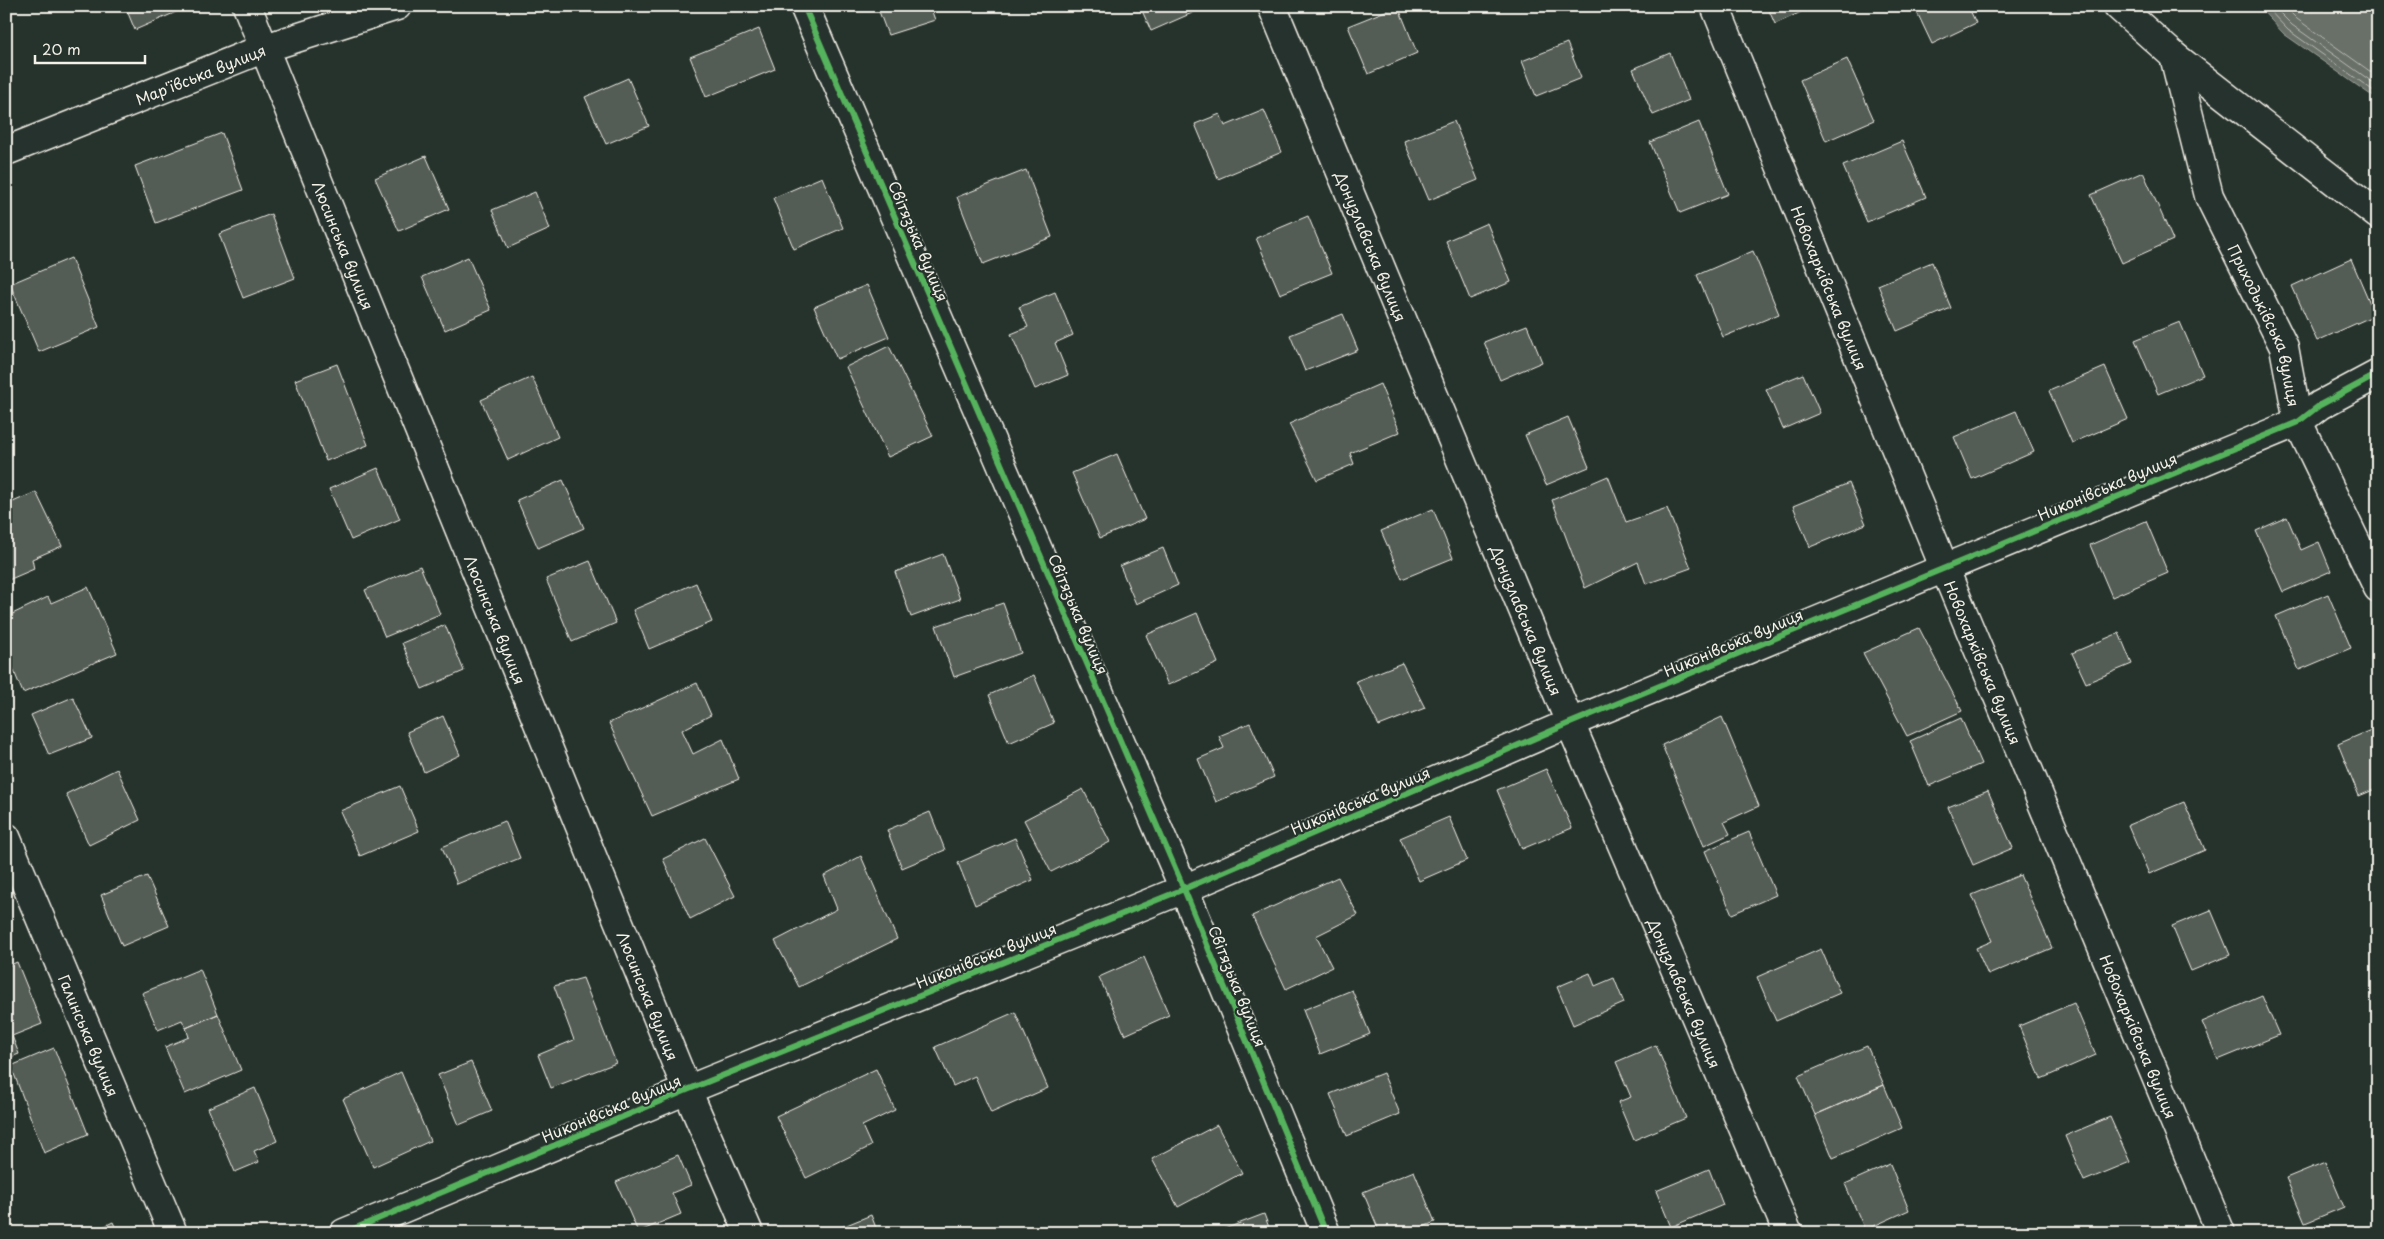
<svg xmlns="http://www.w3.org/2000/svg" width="2384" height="1239" font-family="'Playpen Sans',sans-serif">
	<rect width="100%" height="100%" fill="#26332d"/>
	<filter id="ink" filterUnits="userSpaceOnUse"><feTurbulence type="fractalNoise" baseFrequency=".02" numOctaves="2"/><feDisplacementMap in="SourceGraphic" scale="10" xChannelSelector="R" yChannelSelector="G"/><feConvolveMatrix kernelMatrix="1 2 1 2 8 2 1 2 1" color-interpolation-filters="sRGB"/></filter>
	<g filter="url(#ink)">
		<!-- water -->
		<path fill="#676f68" stroke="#9fa39b" d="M2258 6H2378V100L2284 34Z"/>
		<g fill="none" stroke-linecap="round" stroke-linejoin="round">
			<!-- shore -->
			<path stroke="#bcbdb5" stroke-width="1" d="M2265 6 2288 30 2378 94
				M2273 6 2292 25 2378 86
				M2284 6 2297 19 2378 77"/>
		</g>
		<!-- building -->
		<path fill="#525c55" stroke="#f4f1e8" d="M125 6H182L183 9 135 30Z
			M877 6H930L935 20 888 35Z
			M1140 6H1208L1151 31Z
			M1398 6 1417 53 1368 74 1348 26Z
			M1767 6H1814L1775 24Z
			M1914 6H1968L1976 23 1932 44Z
			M759 29 775 69 706 97 690 57Z
			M1567 43 1581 78 1536 96 1522 61Z
			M1670 53 1689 100 1653 115 1633 69Z
			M1847 59 1874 120 1826 141 1800 80Z
			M628 78 649 126 606 144 585 97Z
			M1264 110 1282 152 1218 179 1195 124 1220 114 1225 126Z
			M1454 121 1478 180 1429 200 1404 141Z
			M1699 122 1728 194 1680 213 1650 142Z
			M222 133 243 190 156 223 135 166Z
			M1902 141 1926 197 1867 222 1843 166Z
			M426 156 449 209 399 231 375 178Z
			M1026 170 1052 237 983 264 957 197Z
			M2143 172 2173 240 2122 263 2091 195Z
			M822 177 843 228 794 249 773 198Z
			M535 192 550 229 508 248 492 210Z
			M271 214 295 278 243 298 219 234Z
			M1308 216 1332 273 1280 294 1256 238Z
			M1487 223 1511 282 1470 299 1446 241Z
			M1753 251 1779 314 1723 337 1697 275Z
			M468 257 491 310 445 330 422 277Z
			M71 258 99 327 39 352 10 284Z
			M2351 259 2375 315 2317 341 2292 286Z
			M1932 262 1951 308 1897 331 1878 285Z
			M867 285 889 337 837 359 814 307Z
			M1055 292 1073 335 1055 343 1068 375 1035 389 1011 334 1028 327 1019 307Z
			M1343 314 1358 350 1305 371 1290 335Z
			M2180 322 2203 375 2158 394 2135 340Z
			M1527 325 1542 362 1500 380 1484 342Z
			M889 346 933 436 888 457 846 367Z
			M337 364 368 445 326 461 295 380Z
			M2105 367 2128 419 2072 443 2049 391Z
			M1803 374 1820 413 1783 429 1766 389Z
			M532 377 558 437 508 460 481 400Z
			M1380 384 1400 432 1350 453 1354 464 1317 480 1289 424Z
			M2016 411 2034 452 1972 479 1954 437Z
			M1568 417 1589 467 1546 485 1525 435Z
			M1117 454 1145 519 1100 538 1072 473Z
			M378 468 400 519 351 540 329 489Z
			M1608 476 1626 522 1667 508 1691 568 1646 584 1638 562 1585 588 1552 500Z
			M563 480 584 528 538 548 517 500Z
			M1849 483 1866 524 1810 547 1793 506Z
			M36 492 62 546 32 559 34 569 6 581V505Z
			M1433 509 1453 558 1402 579 1381 531Z
			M2287 517 2301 550 2319 542 2331 571 2283 592 2256 531Z
			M2146 521 2168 573 2112 597 2090 545Z
			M1163 548 1178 585 1136 604 1120 566Z
			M943 554 960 599 911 617 895 572Z
			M590 561 616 623 572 642 546 579Z
			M420 566 440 614 385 637 365 590Z
			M696 583 712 622 649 649 633 610Z
			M88 587 117 653 23 693 6 652V617L48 597 51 603Z
			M2328 594 2351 648 2299 670 2276 616Z
			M1003 603 1021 653 954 677 936 626Z
			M1197 613 1218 663 1168 685 1146 635Z
			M445 625 464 671 422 689 402 643Z
			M1919 628 1962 711 1907 736 1863 653Z
			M2119 633 2132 664 2086 683 2072 653Z
			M1402 663 1425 708 1379 726 1356 681Z
			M1034 675 1054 723 1009 743 989 695Z
			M697 683 711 715 682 730 693 754 723 739 739 779 652 816 609 723Z
			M73 697 92 738 49 755 31 715Z
			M443 716 460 755 424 772 407 732Z
			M1722 717 1759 806 1724 822 1730 834 1704 846 1662 745Z
			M1961 718 1981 764 1929 786 1910 741Z
			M1250 723 1274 777 1216 802 1198 759 1224 748 1219 736Z
			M2378 727V788L2359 796 2338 744Z
			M117 769 140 820 89 845 66 794Z
			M1546 769 1572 828 1522 849 1497 790Z
			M400 786 419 831 360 856 340 811Z
			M1083 789 1110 842 1051 872 1024 820Z
			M1988 791 2013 848 1973 865 1948 807Z
			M2184 802 2205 850 2149 874 2128 825Z
			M930 812 945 850 902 868 887 830Z
			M1449 817 1467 860 1419 881 1400 838Z
			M505 821 520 858 457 884 442 847Z
			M1749 832 1776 895 1732 914 1705 851Z
			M705 838 735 896 690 919 663 859Z
			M1015 838 1033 880 975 905 958 863Z
			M861 856 897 939 799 987 775 941 837 909 824 876Z
			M2020 875 2052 948 1988 975 1976 948 1992 941 1972 895Z
			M147 876 169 926 122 946 101 895Z
			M1338 877 1358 915 1316 936 1332 967 1286 989 1252 916Z
			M2211 910 2230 955 2191 971 2172 926Z
			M1821 949 1840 993 1776 1021 1757 977Z
			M1144 957 1169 1015 1125 1035 1099 977Z
			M17 962 42 1024 12 1036 19 1054 6 1059V967Z
			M200 969 218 1014 186 1028 182 1020 158 1030 142 993Z
			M1590 973 1595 986 1614 978 1624 1003 1573 1025 1557 987Z
			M583 978 616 1063 551 1088 538 1055 574 1040 554 986Z
			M1352 990 1370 1034 1320 1054 1303 1010Z
			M2262 996 2279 1035 2218 1060 2202 1022Z
			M2074 1003 2096 1055 2041 1079 2019 1026Z
			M1015 1012 1048 1088 991 1113 975 1076 953 1086 935 1047Z
			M218 1014 241 1070 185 1094 165 1047 189 1037 186 1028Z
			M1656 1045 1686 1118 1634 1140 1618 1102 1631 1097 1616 1062Z
			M1867 1046 1884 1085 1815 1115 1798 1076Z
			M54 1048 88 1134 44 1153 11 1066Z
			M471 1062 492 1111 459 1125 438 1075Z
			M876 1069 895 1110 862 1126 871 1146 806 1178 776 1116Z
			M401 1072 430 1141 373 1167 343 1099Z
			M1383 1073 1400 1114 1347 1136 1330 1094Z
			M2378 1080V1104L2371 1082Z
			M1884 1085 1902 1128 1833 1158 1815 1115Z
			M255 1088 277 1141 254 1151 259 1162 235 1172 208 1108Z
			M2110 1117 2130 1162 2084 1181 2065 1136Z
			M1217 1125 1242 1173 1178 1207 1152 1159Z
			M678 1155 691 1185 672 1193 681 1214 638 1232 616 1182Z
			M2325 1162 2344 1207 2305 1223 2286 1178Z
			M1890 1164 1909 1210 1865 1230 1845 1184Z
			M1709 1169 1723 1205 1671 1227 1656 1191Z
			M1414 1171 1435 1222 1409 1233H1380L1363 1192Z
			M1264 1214 1271 1233H1214Z
			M871 1215 878 1233H833L832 1231Z
			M113 1222 118 1233H90Z"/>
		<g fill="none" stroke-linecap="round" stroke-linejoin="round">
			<defs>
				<g id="minor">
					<path id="s1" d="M247 6 687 1090 749 1233"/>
					<path d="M804 6 1184 889 1326 1233"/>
					<path id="s2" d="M1272 6 1570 723 1788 1233"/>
					<path id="s3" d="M1715 6 1944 567 2221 1233"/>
					<path d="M2118 6 2174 56 2378 215"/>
					<path id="s4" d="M2174 56 2209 196 2284 347 2298 422 2378 588"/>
					<path id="s5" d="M6 151 265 48 397 6"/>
					<path id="s6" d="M6 837 173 1233"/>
					<path d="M344 1233 687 1090 1184 889 1570 723 2298 422 2320 405 2378 374"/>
				</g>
			</defs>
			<!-- minor casing -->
			<use href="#minor" stroke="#f4f1e8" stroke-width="31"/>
			<!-- minor -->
			<use href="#minor" stroke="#26332d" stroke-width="28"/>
			<defs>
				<path id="cycleway" d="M804 6 1184 889 1326 1233
					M344 1233 687 1090 1184 889 1570 723 2298 422 2320 405 2378 374"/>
			</defs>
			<!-- cycleway casing -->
			<use href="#cycleway" stroke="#26332d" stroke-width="9"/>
			<!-- cycleway -->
			<use href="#cycleway" stroke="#56b35d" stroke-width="6"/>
		</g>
	</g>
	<g text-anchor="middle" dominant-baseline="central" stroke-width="4.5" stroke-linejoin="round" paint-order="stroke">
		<!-- street labels -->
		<g font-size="15" fill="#f4f1e8" stroke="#26332d">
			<text stroke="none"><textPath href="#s5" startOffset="209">Мар'ївська вулиця</textPath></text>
			<text transform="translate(919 241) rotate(67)">Світязька вулиця</text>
			<text stroke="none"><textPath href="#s1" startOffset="258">Люсинська вулиця</textPath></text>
			<text stroke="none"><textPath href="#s2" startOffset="260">Донузлавська вулиця</textPath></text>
			<text stroke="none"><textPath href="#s3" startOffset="304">Новохарківська вулиця</textPath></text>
			<text stroke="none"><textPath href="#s4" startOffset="286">Приходьківська вулиця</textPath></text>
			<text transform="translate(2107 486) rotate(-23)">Никонівська вулиця</text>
			<text transform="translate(1079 614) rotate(67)">Світязька вулиця</text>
			<text stroke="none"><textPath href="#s1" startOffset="662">Люсинська вулиця</textPath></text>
			<text stroke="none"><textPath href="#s2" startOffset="665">Донузлавська вулиця</textPath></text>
			<text transform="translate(1733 642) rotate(-23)">Никонівська вулиця</text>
			<text stroke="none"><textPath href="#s3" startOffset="709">Новохарківська вулиця</textPath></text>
			<text transform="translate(1360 800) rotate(-23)">Никонівська вулиця</text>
			<text transform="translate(986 955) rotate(-22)">Никонівська вулиця</text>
			<text transform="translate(1238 986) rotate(68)">Світязька вулиця</text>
			<text stroke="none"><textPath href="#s2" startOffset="1070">Донузлавська вулиця</textPath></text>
			<text stroke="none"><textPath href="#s1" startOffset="1068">Люсинська вулиця</textPath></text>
			<text stroke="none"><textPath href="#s6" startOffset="215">Галинська вулиця</textPath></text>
			<text stroke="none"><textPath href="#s3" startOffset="1114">Новохарківська вулиця</textPath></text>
			<text transform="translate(611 1108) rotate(-23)">Никонівська вулиця</text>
		</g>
	</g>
	<!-- margin -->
	<rect width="2384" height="1239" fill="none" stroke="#26332d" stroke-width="25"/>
	<rect x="12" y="12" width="2359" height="1214" fill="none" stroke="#f4f1e8" stroke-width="2" filter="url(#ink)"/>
	<!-- scale -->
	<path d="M35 55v8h110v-8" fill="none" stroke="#f4f1e8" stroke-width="2.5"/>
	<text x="42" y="55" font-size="15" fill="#f4f1e8" stroke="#26332d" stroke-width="4" paint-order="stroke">20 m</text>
</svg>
